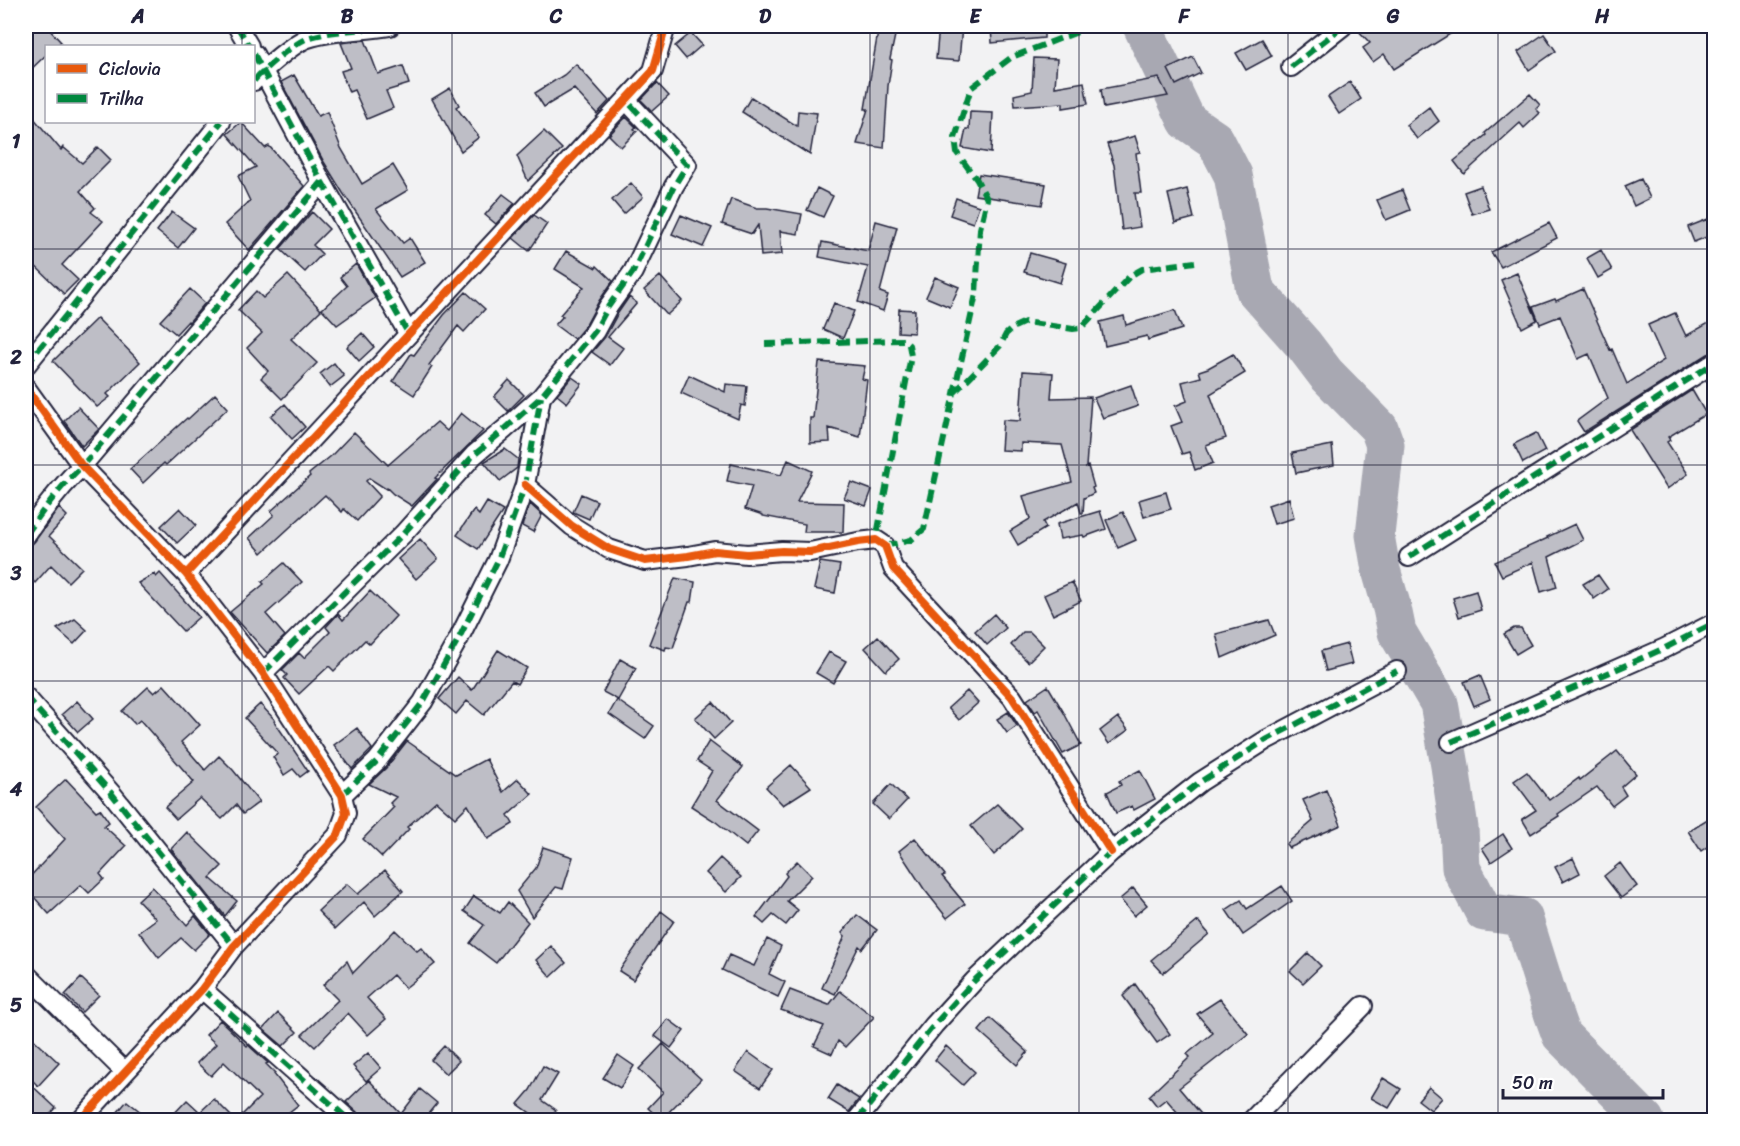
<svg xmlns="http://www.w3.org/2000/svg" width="1740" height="1146" font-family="Sriracha,sans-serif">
	<rect width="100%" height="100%" fill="#f2f2f3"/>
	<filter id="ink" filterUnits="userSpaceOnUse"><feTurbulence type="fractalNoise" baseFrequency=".0167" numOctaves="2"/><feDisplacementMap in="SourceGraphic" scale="12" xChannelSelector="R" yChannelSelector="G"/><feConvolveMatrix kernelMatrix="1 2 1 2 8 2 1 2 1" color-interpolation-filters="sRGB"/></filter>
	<g filter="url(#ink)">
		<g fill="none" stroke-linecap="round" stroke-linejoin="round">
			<!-- river -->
			<path stroke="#a8a8b2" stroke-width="39" d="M1142 26 1187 121 1215 140 1233 175 1255 290 1304 345 1326 374 1379 428 1385 445 1375 535 1381 570 1392 608 1397 632 1439 703 1450 766 1459 828 1461 868 1484 912 1523 917 1553 1013 1561 1035 1645 1120"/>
		</g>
		<!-- building -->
		<path fill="#bebec6" stroke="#22223b" stroke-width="1.5" d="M26 26H46L61 42 56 46H46V55L26 74Z
			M879 26H897L890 59 892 60 888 86 884 148 857 144 868 109H865Z
			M939 26H962L959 61 936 59Z
			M991 26H1044V38L992 43Z
			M1354 26H1463L1394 69 1384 54 1373 62 1363 48 1370 43Z
			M691 33 702 45 686 59 675 46Z
			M1544 34 1556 51 1529 70 1518 52Z
			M1262 39 1272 56 1246 70 1236 53Z
			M365 40 378 74 403 66 409 84 386 91 393 108 367 119 354 90 349 92 341 71 351 68 341 43Z
			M1193 57 1201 73 1176 85 1168 69Z
			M1034 58 1057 59 1055 87 1084 82 1088 104 1063 108V103L1015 106 1014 95 1032 91Z
			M576 64 609 101 597 114 574 89 544 107 535 93 564 75Z
			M294 75 318 116 327 112 341 148 362 184 393 165 408 190 376 209 403 243 410 238 425 262 400 277 343 193 324 162 281 82Z
			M1159 78 1168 96 1104 108 1101 89Z
			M1350 82 1361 99 1339 114 1328 97Z
			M657 83 669 96 652 111 641 100Z
			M450 88 459 105 456 107 479 137 461 151 432 99Z
			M1530 94 1540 105 1536 109 1540 113 1524 128 1520 123 1464 174 1454 161 1486 135 1485 133Z
			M751 97 797 126 798 111 817 113 810 155 742 112Z
			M1429 107 1439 121 1417 139 1406 125Z
			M26 109 61 150 63 147 82 163 98 147 111 160 80 191 95 208 91 212 103 221 62 265 78 280 64 294 26 257V204L32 198 26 191Z
			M970 112 993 113 991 153 962 148 966 129H969Z
			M626 117 636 127 634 129 637 131 621 147 609 135Z
			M241 122 265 148 269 146 304 186 249 250 225 224 250 201 238 176 256 167 227 134Z
			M544 131 562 149 528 181 517 156Z
			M1135 136 1140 152 1136 153 1141 193H1135L1140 227 1122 230 1114 165 1107 144Z
			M979 174 1046 184 1042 205 975 195Z
			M1641 179 1650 198 1634 206 1625 186Z
			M631 183 643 197 624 214 612 200Z
			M1481 186 1489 209 1472 214 1464 192Z
			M817 188 833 196 823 217 807 210Z
			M1187 189 1194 218 1175 223 1168 194Z
			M1402 190 1410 210 1386 220 1377 200Z
			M503 194 515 203 496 224 485 215Z
			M956 198 979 206 973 223 950 215Z
			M731 199 757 208H767L802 214 798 234 780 231 782 254 761 256 758 225 752 234 722 224Z
			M172 212 194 228 178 248 157 231Z
			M312 212 329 229 313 245 322 254 305 272 280 249Z
			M534 215 547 224 529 251 513 238Z
			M681 215 712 228 703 247 672 234Z
			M1708 219 1714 234 1694 242 1688 227Z
			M876 221 897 227 880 292 888 295 883 311 858 302 868 267 819 257 822 242 868 251Z
			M1549 223 1557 238 1501 267 1491 252Z
			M1601 250 1612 270 1598 278 1587 258Z
			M566 251 596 268 597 266 613 281 599 301 586 325 574 339 555 325 563 316 560 315 584 287 555 269Z
			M1030 253 1066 263 1060 283 1024 272Z
			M356 264 375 298 337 325 322 309 347 286 340 277Z
			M1517 273 1537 320 1522 328 1501 280Z
			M288 275 321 310 291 339 317 363 282 399 261 378 268 371 247 348 262 333 238 310 256 291 263 298Z
			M660 276 682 301 667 315 644 290Z
			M935 277 959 287 950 307 926 297Z
			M190 289 205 303 189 322 188 321 176 334 160 321Z
			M1583 289 1610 350 1612 349 1627 384 1664 360 1648 325 1675 313 1686 336 1714 320V352L1708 354 1584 432 1577 421 1608 398 1589 354 1578 359 1560 316 1540 324 1533 307 1555 299 1556 301Z
			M466 292 485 309 464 332 458 326 429 365 432 367 414 395 393 381 411 354 414 355 444 315Z
			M629 297 637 303 608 337 623 348 610 365 592 352 605 337 618 313Z
			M834 303 854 311 843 338 823 329Z
			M899 309 915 310 914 333 898 332Z
			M1175 310 1182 329 1148 340 1147 336 1105 346 1100 322 1124 316 1126 325Z
			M97 318 140 362 107 394 110 397 97 407 53 361Z
			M362 333 374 347 359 361 347 347Z
			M1233 354 1245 373 1210 394 1226 438 1206 445 1213 463 1195 470 1189 452 1182 454 1171 426 1182 422 1175 406 1187 401 1182 382 1201 377 1199 371 1208 368Z
			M819 362 865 366 862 379 867 380 860 437 829 428 830 442 810 443V418H813Z
			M334 363 344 376 330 387 320 374Z
			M1023 371 1053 373 1051 398 1091 397 1086 467 1088 466 1094 487 1092 488 1094 493 1084 498 1083 513H1081L1078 502 1043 522 1046 528 1018 545 1010 531 1030 519 1023 496 1072 482 1062 445 1021 443V451L1001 450 1003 420 1020 421Z
			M689 375 725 392 726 384 747 386 745 406 741 405 738 419 681 393Z
			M572 377 582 384 567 403 557 395Z
			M509 380 524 395 508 411 494 397Z
			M1131 385 1138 406 1103 418 1094 398Z
			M1692 390 1706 414 1668 437 1670 440 1667 442 1688 474 1667 489 1630 430Z
			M215 394 228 408 166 465 164 463 143 483 130 469 187 418 188 419Z
			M285 404 305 427 292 439 271 416Z
			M78 407 99 429 82 446 64 421Z
			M461 413 483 431 435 478 437 479 412 506 393 494 387 488 386 489 369 478 366 481 380 496 357 521 344 509 342 512 325 495 262 553 249 538 274 515 271 511 310 476 309 474 331 456 354 432 388 465 437 422 447 431Z
			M1536 433 1545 451 1523 463 1514 444Z
			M1332 445 1334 465 1296 473 1292 453Z
			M505 449 518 459 517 468 500 481 484 462Z
			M788 460 812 471 797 502 844 503 843 532H804L805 524 763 516V515L745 509 752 486 727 481 731 464 781 475Z
			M851 482 872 490 866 506 844 498Z
			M1166 492 1171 509 1144 517 1139 500Z
			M581 494 597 501 589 519 573 512Z
			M1289 498 1294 518 1274 524 1268 505Z
			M487 502 503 511 478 549 457 535 474 510 479 515Z
			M530 504 542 515 533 532 522 526Z
			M59 508 67 516 49 536 82 568 68 582 51 565 35 583 26 574V546L31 545 35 541Z
			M180 508 196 525 177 543 161 526Z
			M1100 511 1106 529 1084 537 1083 535 1060 539 1057 524Z
			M1123 512 1136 540 1118 548 1106 520Z
			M1575 524 1583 540 1549 557 1557 587 1541 592 1533 562 1502 576 1495 562 1548 538 1547 537Z
			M420 539 438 559 416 579 398 559Z
			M820 562 840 565 835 593 814 589Z
			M284 563 302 582 266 614 285 636 267 653 230 612 264 584 262 582Z
			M160 573 199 617 183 631 138 583 154 574 156 577Z
			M1598 575 1608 589 1594 599 1583 584Z
			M675 578 695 582 692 602H689L673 648 666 647 665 650 649 644Z
			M1072 582 1081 601 1053 615 1044 595Z
			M370 591 396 616 370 644 365 640 334 671 329 666 299 694 284 678 287 675 282 670 299 653 304 658 330 632 326 627 338 614 343 620Z
			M1476 591 1481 610 1459 617 1453 598Z
			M994 614 1006 628 987 645 975 631Z
			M75 619 87 630 74 644 57 629Z
			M1269 620 1275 635 1222 658 1216 634Z
			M1514 628H1521L1531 645 1516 654 1504 634Z
			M1023 632H1030L1044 646 1028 662 1011 645Z
			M878 636 899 659 886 671 865 648Z
			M1347 644 1352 664 1326 671 1321 651Z
			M498 650 527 668 517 684 512 681 484 715 467 701 456 714 439 699 458 677 472 690Z
			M829 652 846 661 833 683 816 673Z
			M620 659 636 668 618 700 603 692Z
			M1480 675 1490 699 1474 706 1464 682Z
			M164 685 200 725 181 742 205 770 219 756 233 770 259 802 243 814 236 805 222 819 200 798 176 819 165 807 194 782 140 720 135 724 122 711 148 687 154 693Z
			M1048 686 1063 711 1081 745 1063 754 1038 710 1035 712 1027 700Z
			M967 691 978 703 959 720 948 708Z
			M617 700 654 726 645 739 609 714Z
			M77 701 93 719 78 732 62 714Z
			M713 702 731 723 714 739 695 718Z
			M260 704 275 720 274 721 308 771 300 777 293 769 284 775 273 757 278 754 245 718Z
			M1008 712 1017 726 1007 733 997 719Z
			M1118 717 1128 730 1109 744 1100 731Z
			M357 728 372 749 352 769 334 745Z
			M407 741 456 775 486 759 503 792 518 779 532 794 508 815 513 824 488 839 468 805 455 818 436 801 407 827 409 829 382 857 363 839 394 807 390 803 396 797 369 784 386 768Z
			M709 741 743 767 717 800 758 831 746 846 716 822 691 806 712 771 697 761Z
			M1617 751 1636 774 1621 787 1626 795 1612 806 1597 787 1558 814 1559 816 1531 834 1522 819 1536 810 1514 781 1527 772 1549 800 1579 778 1580 780Z
			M791 765 811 787 783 805 766 787Z
			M1140 770 1155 799 1134 810 1132 806 1116 813 1107 792 1121 785 1119 781Z
			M66 779 96 811 100 809 109 822 104 826 126 846 100 874 104 879 89 893 81 885 49 914 26 888V881L65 839 36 807Z
			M891 784 907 800 889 819 873 804Z
			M1326 790 1341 825 1289 848 1286 844 1313 821 1303 800Z
			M997 804 1022 829 994 855 971 826Z
			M1714 815V842L1701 851 1688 831Z
			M187 832 222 866 210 878 237 901 225 916 171 849Z
			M1503 834 1512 848 1491 862 1482 848Z
			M915 838 945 875 942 876 965 904 947 918 924 889 899 851Z
			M543 847 573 857 563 889 556 887 532 917 517 891 536 868Z
			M720 858 741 877 726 892 706 873Z
			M1573 858 1580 873 1563 882 1555 867Z
			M797 861 812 876 787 901 798 910 786 925 773 915 764 924 756 917 787 876 785 873Z
			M1620 863 1637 886 1621 898 1604 876Z
			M385 870 403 891 375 916 364 902 335 929 318 911 347 884 358 894Z
			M1282 886 1292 901 1243 935 1226 910 1241 900 1247 909Z
			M152 887 187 925 195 916 210 934 194 950 181 938 159 958 139 932 156 919 138 900Z
			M1133 888 1147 905 1134 916 1120 899Z
			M474 896 500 913 508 902 528 922 496 963 470 943 484 925 464 911Z
			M661 911 674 921 633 980 619 971Z
			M857 915 877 930 862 949 859 946 835 994 822 988 845 936 842 933Z
			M1198 921 1209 934 1163 973 1151 960Z
			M395 930 417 951 421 948 435 964 405 988 393 975 367 998 386 1019 368 1035 348 1013 315 1047 302 1035 338 1000 323 985 347 961 353 973Z
			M767 939 781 946 769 974 785 982 778 997 722 970 729 955 754 966Z
			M551 946 566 963 551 977 536 960Z
			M1308 953 1321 966 1303 983 1290 971Z
			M81 978 99 995 82 1012 65 995Z
			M1135 984 1170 1034 1157 1043 1123 996Z
			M790 990 829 1005 840 991 874 1017 845 1047 838 1041 832 1054 814 1046 824 1026 781 1010Z
			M1220 999 1248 1034 1179 1088 1206 1120H1184L1166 1099 1157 1106 1149 1096 1190 1057 1187 1054 1213 1033 1197 1014Z
			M278 1013 297 1032 283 1046 263 1029Z
			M990 1018 1028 1052 1017 1065 979 1031Z
			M668 1019 684 1031 671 1048 655 1036Z
			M220 1020 247 1046 248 1045 268 1063 266 1064 275 1073 274 1074 298 1105 279 1120H237L260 1097 224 1062 211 1076 197 1063 216 1044 206 1035Z
			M26 1032 59 1063 38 1086 26 1074Z
			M663 1044 701 1079 661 1120 648 1108 663 1092 639 1069Z
			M444 1046 459 1061 446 1074 431 1060Z
			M946 1046 975 1072 963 1085 935 1060Z
			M748 1052 773 1070 760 1088 735 1071Z
			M368 1053 381 1068 366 1081 353 1066Z
			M618 1055 634 1066 620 1088 603 1078Z
			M543 1066 558 1074 542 1100 556 1110 548 1120H540L518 1104 530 1090Z
			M1383 1078 1401 1089 1389 1108 1371 1098Z
			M26 1080 56 1108 45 1120H26Z
			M369 1080 401 1114 420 1089 437 1103 423 1120H361L357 1112 346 1102Z
			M837 1085 859 1099 849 1112 828 1099Z
			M1429 1087 1442 1098 1431 1110 1418 1100Z
			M214 1099 235 1120H168L187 1100 200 1112Z
			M127 1101 151 1120H111Z"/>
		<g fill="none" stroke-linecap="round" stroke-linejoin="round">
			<defs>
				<path id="street" d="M237 26 249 46
					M254 54 322 182 408 333
					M1291 67 1343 26
					M254 81C262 70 295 42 308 38 335 29 363 31 390 26
					M26 365 221 122
					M26 388 82 466 186 574 263 673 342 795 346 813 338 835 234 946 202 989 81 1120
					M525 485 572 526 609 549 645 561 688 556 715 551 747 554 782 551 810 552 858 542 876 540 885 546 893 568 1012 697 1111 852
					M26 535C43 510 60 487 82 466L322 182
					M1409 557 1714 363
					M186 574 653 71 666 26
					M263 673 403 534 474 455 505 429 541 397 595 331 608 307 633 272 674 186 687 165 626 100
					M26 697 112 794 234 946
					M1451 742 1665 648 1714 623
					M342 795 377 761 423 702 459 638 498 560 525 485 541 397
					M26 974 125 1072
					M202 989 349 1120
					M857 1120 934 1025 975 980 1111 852 1200 782 1266 740 1397 671
					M1252 1120 1363 1006"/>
			</defs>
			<!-- street casing -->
			<use href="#street" stroke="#22223b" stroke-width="22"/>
			<!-- street -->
			<use href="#street" stroke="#fff" stroke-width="18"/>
			<!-- quiet -->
			<path stroke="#00873e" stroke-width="6" stroke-dasharray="12 6" stroke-linecap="butt" d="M237 26 249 46
				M254 54 322 182 408 333
				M1291 67 1343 26
				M254 81C262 70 295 42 308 38 335 29 363 31 390 26
				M765 344 903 340 909 345 911 356 876 540
				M26 365 221 122
				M954 393 1000 346 1006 334 1014 327 1025 322 1073 329 1081 328 1130 276 1142 269 1195 262
				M26 535C43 510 60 487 82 466L322 182
				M885 546 911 540 924 529 976 294 980 229 987 199 977 180 957 153 955 138 971 88 1012 57 1093 26
				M1409 557 1714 363
				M263 673 403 534 474 455 505 429 541 397 595 331 608 307 633 272 674 186 687 165 626 100
				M26 697 112 794 234 946
				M1451 742 1665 648 1714 623
				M342 795 377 761 423 702 459 638 498 560 525 485 541 397
				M202 989 349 1120
				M857 1120 934 1025 975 980 1111 852 1200 782 1266 740 1397 671"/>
			<defs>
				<path id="cycleway" d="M26 388 82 466 186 574 263 673 342 795 346 813 338 835 234 946 202 989 81 1120
					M525 485 572 526 609 549 645 561 688 556 715 551 747 554 782 551 810 552 858 542 876 540 885 546 893 568 1012 697 1111 852
					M186 574 653 71 666 26"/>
			</defs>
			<!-- cycleway casing -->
			<use href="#cycleway" stroke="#fff" stroke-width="11"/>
			<!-- cycleway -->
			<use href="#cycleway" stroke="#e8590c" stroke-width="8"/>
		</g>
	</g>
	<!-- grid -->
	<path fill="none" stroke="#22223b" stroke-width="1.5" stroke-opacity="0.55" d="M242 26V46M452 26V1120M661 26V1120M870 26V1120M1079 26V1120M1288 26V1120M1498 26V1120M242 122V1120M26 249H1714M26 465H1714M26 681H1714M26 897H1714"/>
	<!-- margin -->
	<rect width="1740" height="1146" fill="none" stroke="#fff" stroke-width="66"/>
	<!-- legend -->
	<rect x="45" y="45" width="210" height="78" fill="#ffffff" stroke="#a7a7b1" stroke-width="1.5"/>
	<rect x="57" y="64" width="30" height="9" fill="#e8590c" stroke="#a7a7b1" stroke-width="1.5"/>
	<text x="99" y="75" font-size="18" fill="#22223b">Ciclovia</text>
	<rect x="57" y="94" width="30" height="9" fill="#00873e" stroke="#a7a7b1" stroke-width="1.5"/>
	<text x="99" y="105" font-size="18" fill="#22223b">Trilha</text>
	<!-- scale -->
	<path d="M1503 1089v9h160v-9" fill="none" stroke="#22223b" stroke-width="3"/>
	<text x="1512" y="1089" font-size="18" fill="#22223b" stroke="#ffffff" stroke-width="4.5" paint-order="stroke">50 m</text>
	<rect x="33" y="33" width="1674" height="1080" fill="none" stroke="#22223b" stroke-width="2"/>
	<g font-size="20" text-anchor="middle" font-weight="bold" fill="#22223b">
		<text x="138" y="23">A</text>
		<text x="347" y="23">B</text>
		<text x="556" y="23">C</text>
		<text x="765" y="23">D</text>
		<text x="975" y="23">E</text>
		<text x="1184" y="23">F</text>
		<text x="1393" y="23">G</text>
		<text x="1602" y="23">H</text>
		<text x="16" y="148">1</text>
		<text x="16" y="364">2</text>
		<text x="16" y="580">3</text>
		<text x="16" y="796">4</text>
		<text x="16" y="1012">5</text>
	</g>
</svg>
